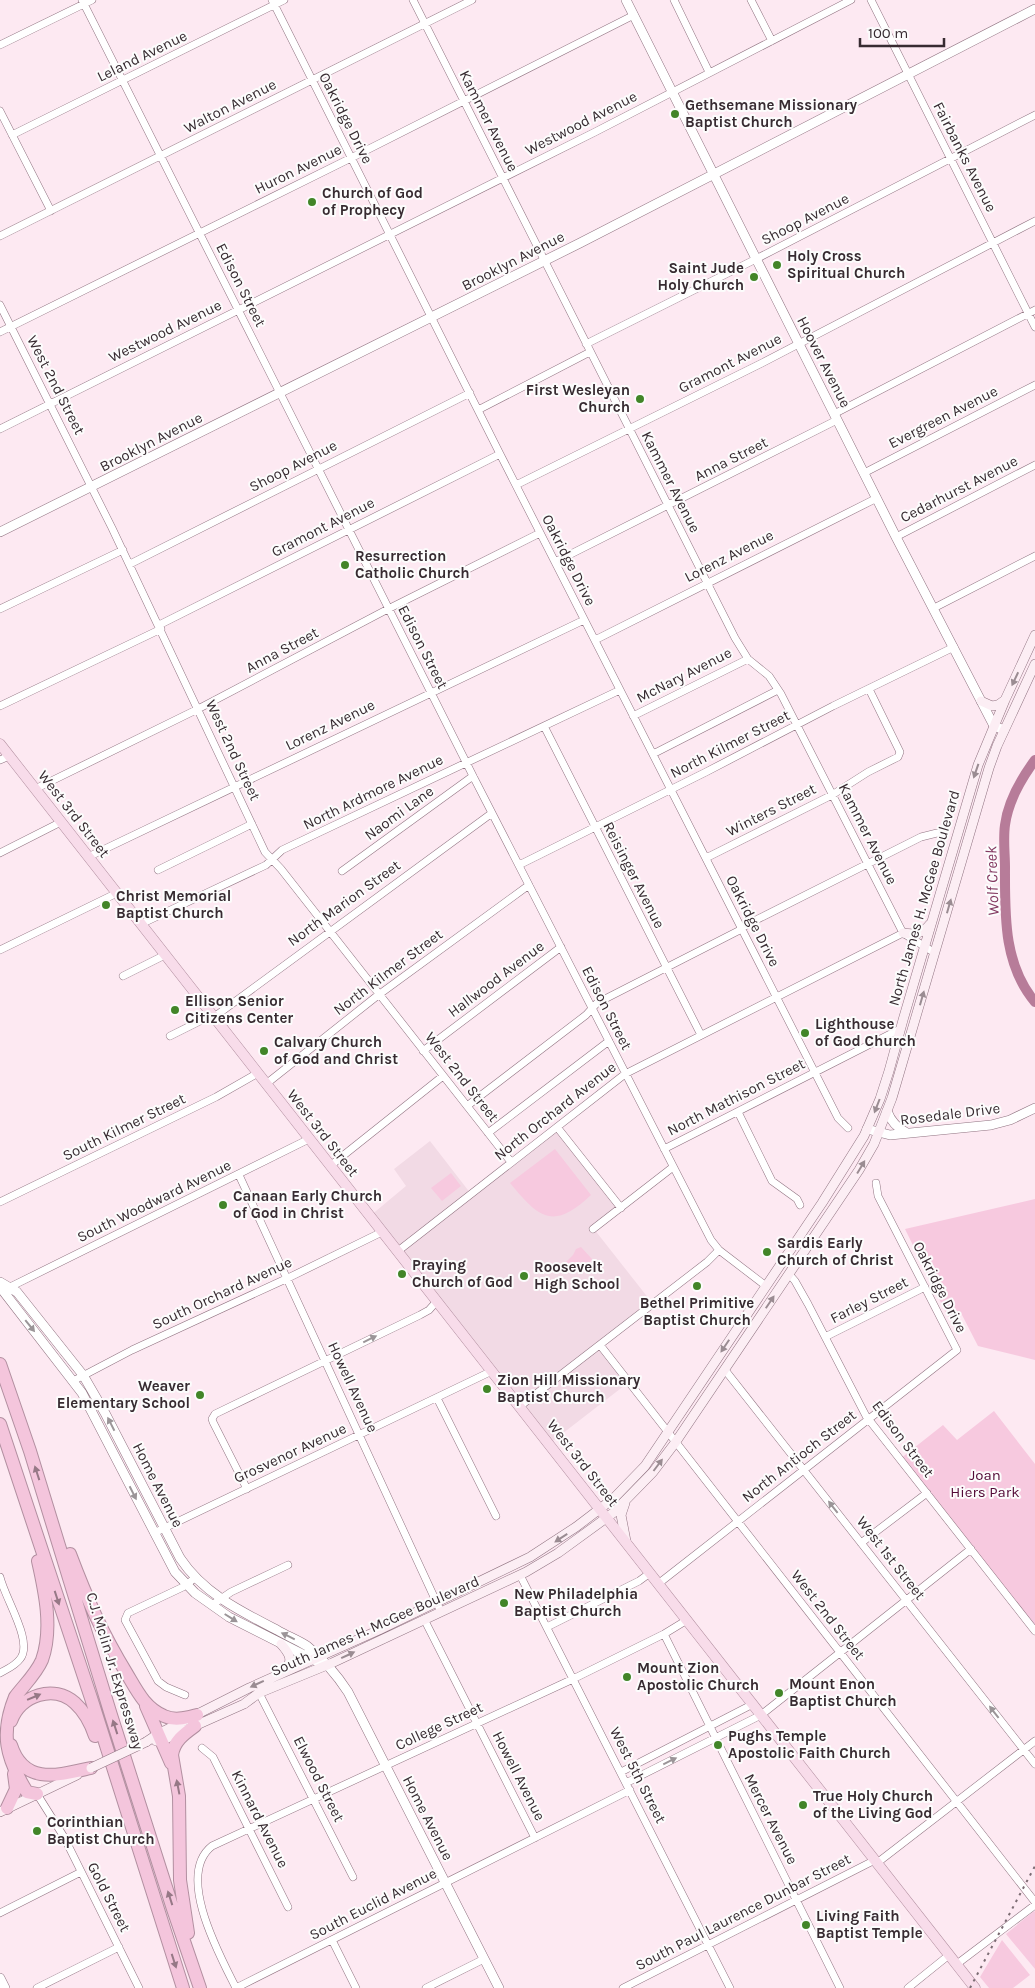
<svg xmlns="http://www.w3.org/2000/svg" width="1035" height="1988" font-family="Karla,sans-serif">
	<rect width="100%" height="100%" fill="#fde9f2"/>
	<!-- built -->
	<path fill="#f2dae5" d="M557 1127 621 1208 594 1229 653 1304 600 1345 629 1382 549 1444 370 1216 406 1186 394 1169 430 1141 471 1194Z"/>
	<!-- green -->
	<path fill="#f7c9df" d="M555 1149 591 1195C553 1231 539 1218 510 1183Z
		M451 1173 461 1186 442 1201 431 1188Z
		M1035 1199V1360L978 1346 961 1313 949 1319 905 1229Z
		M581 1247 592 1259 588 1264 589 1269 580 1274 567 1265 566 1262 573 1255 576 1249Z
		M994 1411 1035 1464V1631L900 1459 943 1425 957 1440Z
		M1034 1911 1035 1912V1969L1006 1934Z
		M1002 1940 1030 1975 1013 1988H989L980 1977Z"/>
	<g fill="none" stroke-linecap="round" stroke-linejoin="round">
		<!-- river -->
		<path stroke="#b77c99" stroke-width="10" d="M1035 760C1021 779 1008 801 1005 825 1003 839 1005 854 1005 867 1005 914 1003 964 1035 1002"/>
		<defs>
			<path id="minor" d="M82 0 473 776 711 1240 719 1250 766 1286
				M272 0 500 454 838 1118 848 1128
				M413 0 735 638 748 659 769 676 781 694 903 933 935 953
				M674 0 709 72
				M751 0 772 41
				M871 0 1035 327
				M0 45 92 0
				M0 111 51 211
				M12 135 284 0
				M0 236 472 0
				M0 305 112 528 265 852 281 869 511 1162
				M0 332 351 158 634 15
				M586 344 756 259 1035 115
				M478 410 590 352
				M834 414 1035 310
				M0 429 595 132 851 0
				M864 473 1035 385
				M516 485 762 363 1035 221
				M896 537 1035 465
				M555 562 837 420
				M130 564 470 393
				M934 608 1035 556
				M0 609 123 550
				M159 625 500 454
				M595 640 877 498
				M0 706 161 629
				M633 716 748 659
				M544 726 701 1035
				M653 754 778 690
				M0 760 9 756
				M35 789 198 709 388 609 540 533
				M0 853 61 822
				M88 857 584 620
				M706 858 832 795 868 772 898 757 900 752 869 689
				M519 865 706 772 833 706 954 647
				M158 870 252 824
				M342 871 473 776
				M141 924 266 865 282 850 620 690
				M0 950 117 893
				M123 976 165 955
				M214 1017 492 813
				M170 1036 212 1015
				M423 1051 561 947
				M266 1084 377 996 529 885
				M467 1106 586 1015 597 1003 738 931 748 924 921 837 937 833
				M738 1112 772 1181 797 1199 800 1205
				M557 1127 621 1208
				M488 1133 609 1041
				M664 1149 900 1029
				M330 1166 443 1076
				M239 1175 441 1612
				M0 1202 216 1097 258 1073
				M593 1229 673 1167
				M398 1251 625 1074 903 933
				M789 1274 795 1281 808 1304 866 1416 1035 1631
				M10 1287 309 1139
				M825 1337 925 1287
				M600 1345 1035 1902
				M725 1370 1035 1764
				M73 1381 132 1350 288 1278 382 1232
				M437 1398 496 1516
				M519 1407 707 1262 719 1250
				M247 1489 213 1422 212 1419 215 1414 420 1315 429 1310 437 1301
				M154 1533 492 1371
				M861 1543 927 1493
				M520 1575 730 1988
				M0 1577C5 1599 34 1642 20 1659 15 1666 7 1669 0 1673
				M658 1584 957 1350 878 1196 876 1183
				M212 1605 231 1592 288 1565
				M424 1619 535 1838
				M547 1627 639 1581 650 1573
				M664 1634 840 1988
				M259 1693 353 1877
				M185 1695 166 1687 158 1681 125 1620 128 1613 183 1587 195 1578
				M202 1748 213 1757 288 1907
				M621 1772 753 1704
				M626 1783 761 1715 971 1549
				M37 1794 64 1837 139 1988
				M877 1863 1035 1741
				M0 1913 81 1872
				M332 1940 356 1988
				M957 1964 1035 1905
				M37 1988 119 1947
				M236 1988C220 1956 175 1875 212 1846L573 1679 664 1634 687 1620
				M236 1988 630 1790
				M426 1988 484 1959
				M623 1988 875 1860
				M908 1988 949 1955"/>
			<path id="tertiary" d="M626 0 896 537 994 726 1004 730
				M0 532 580 243 1035 9
				M887 1111C891 1122 897 1128 907 1133
				M867 1129 890 1135 991 1125 1010 1120 1035 1108
				M0 1282 17 1292 83 1375 105 1413 180 1558C203 1593 240 1611 277 1630 287 1636 298 1640 307 1646 323 1659 337 1675 348 1692L499 1988
				M0 1287 82 1393 175 1572 195 1593 229 1617 316 1661
				M0 1978 5 1988"/>
			<path id="secondary" d="M981 701 992 706 998 705 1005 700
				M903 933C915 935 922 934 930 924
				M625 1503 621 1515 626 1541
				M281 1644C289 1653 294 1660 285 1671
				M156 1741H161L244 1704 259 1693 332 1663 526 1572 558 1553 613 1513 653 1472 675 1443 859 1170 874 1144 892 1098 989 768 997 746 1035 664
				M146 1742 158 1734 249 1688 379 1630 530 1557 576 1527 614 1498 645 1466 822 1203 864 1136 880 1099 889 1071 903 1020 978 765 1005 700 1035 635
				M0 1812 77 1775"/>
			<path id="primary" d="M0 744 975 1988"/>
			<path id="motorway" d="M0 1364 30 1451 111 1715 173 1909 200 1988
				M0 1424 91 1698 183 1988
				M70 1554C87 1599 102 1633 127 1674 137 1691 145 1708 164 1716 175 1721 185 1718 197 1715
				M146 1706 171 1763
				M11 1721C21 1695 54 1684 75 1703 85 1712 91 1724 95 1736
				M11 1745C24 1786 59 1775 91 1768
				M37 1794 27 1792C6 1758 0 1734 15 1697 24 1685 36 1674 42 1660 53 1629 45 1592 38 1561
				M7 1808 16 1789 14 1774
				M188 1933 180 1880 179 1796 172 1755C174 1741 184 1734 195 1726"/>
		</defs>
		<!-- minor casing -->
		<use href="#minor" stroke="#907381" stroke-width="8"/>
		<!-- tertiary casing -->
		<use href="#tertiary" stroke="#907381" stroke-width="10"/>
		<!-- secondary casing -->
		<use href="#secondary" stroke="#907381" stroke-width="10"/>
		<!-- primary casing -->
		<use href="#primary" stroke="#b28fa0" stroke-width="11"/>
		<!-- motorway casing -->
		<use href="#motorway" stroke="#b28fa0" stroke-width="14"/>
		<!-- minor -->
		<use href="#minor" stroke="#fff" stroke-width="7"/>
		<!-- tertiary -->
		<use href="#tertiary" stroke="#fff" stroke-width="9"/>
		<!-- secondary -->
		<use href="#secondary" stroke="#fceef4" stroke-width="9"/>
		<!-- primary -->
		<use href="#primary" stroke="#f8dcea" stroke-width="10"/>
		<!-- motorway -->
		<use href="#motorway" stroke="#f4c5dc" stroke-width="12"/>
		<!-- rail -->
		<path stroke="#7b6c73" stroke-width="2" stroke-dasharray="2.5 5" stroke-linecap="butt" d="M970 1988 1035 1866"/>
		<defs>
			<path id="secondary-bridge" d="M91 1768 146 1742"/>
		</defs>
		<!-- secondary-bridge casing -->
		<use href="#secondary-bridge" stroke="#907381" stroke-width="10" stroke-linecap="butt"/>
		<!-- secondary-bridge -->
		<use href="#secondary-bridge" stroke="#fceef4" stroke-width="9"/>
	</g>
	<!-- one-way arrows -->
	<defs><path id="oneway-solid" d="M-6-.8H1V-3.2L6.5 0L1 3.2V.8H-6Z" transform="scale(1.25)"/></defs>
	<g fill="#9a8c92">
		<use href="#oneway-solid" transform="translate(1015 679) rotate(115)"/>
		<use href="#oneway-solid" transform="translate(976 771) rotate(109)"/>
		<use href="#oneway-solid" transform="translate(949 906) rotate(-74)"/>
		<use href="#oneway-solid" transform="translate(922 998) rotate(-74)"/>
		<use href="#oneway-solid" transform="translate(877 1106) rotate(111)"/>
		<use href="#oneway-solid" transform="translate(861 1167) rotate(-59)"/>
		<use href="#oneway-solid" transform="translate(770 1302) rotate(-56)"/>
		<use href="#oneway-solid" transform="translate(725 1346) rotate(124)"/>
		<use href="#oneway-solid" transform="translate(658 1465) rotate(-53)"/>
		<use href="#oneway-solid" transform="translate(561 1538) rotate(147)"/>
		<use href="#oneway-solid" transform="translate(348 1655) rotate(-25)"/>
		<use href="#oneway-solid" transform="translate(257 1684) rotate(155)"/>
	</g>
	<g fill="#9b9598">
		<use href="#oneway-solid" transform="translate(30 1326) rotate(51)"/>
		<use href="#oneway-solid" transform="translate(370 1339) rotate(-26)"/>
		<use href="#oneway-solid" transform="translate(111 1424) rotate(-117)"/>
		<use href="#oneway-solid" transform="translate(133 1493) rotate(63)"/>
		<use href="#oneway-solid" transform="translate(833 1507) rotate(-128)"/>
		<use href="#oneway-solid" transform="translate(231 1618) rotate(32)"/>
		<use href="#oneway-solid" transform="translate(288 1636) rotate(-154)"/>
		<use href="#oneway-solid" transform="translate(994 1712) rotate(-128)"/>
		<use href="#oneway-solid" transform="translate(670 1761) rotate(-26)"/>
	</g>
	<g fill="#967886">
		<use href="#oneway-solid" transform="translate(37 1473) rotate(-108)"/>
		<use href="#oneway-solid" transform="translate(57 1598) rotate(72)"/>
		<use href="#oneway-solid" transform="translate(34 1697) rotate(-23)"/>
		<use href="#oneway-solid" transform="translate(115 1727) rotate(-108)"/>
		<use href="#oneway-solid" transform="translate(178 1787) rotate(-101)"/>
		<use href="#oneway-solid" transform="translate(170 1898) rotate(-108)"/>
		<use href="#oneway-solid" transform="translate(174 1961) rotate(72)"/>
	</g>
	<!-- markers -->
	<g fill="#428528" stroke="#fcfcfc" stroke-width="2">
		<circle cx="675" cy="114" r="5"/>
		<circle cx="312" cy="202" r="5"/>
		<circle cx="777" cy="265" r="5"/>
		<circle cx="754" cy="277" r="5"/>
		<circle cx="640" cy="399" r="5"/>
		<circle cx="345" cy="565" r="5"/>
		<circle cx="106" cy="905" r="5"/>
		<circle cx="175" cy="1010" r="5"/>
		<circle cx="805" cy="1033" r="5"/>
		<circle cx="264" cy="1051" r="5"/>
		<circle cx="223" cy="1205" r="5"/>
		<circle cx="767" cy="1252" r="5"/>
		<circle cx="402" cy="1274" r="5"/>
		<circle cx="524" cy="1276" r="5"/>
		<circle cx="697" cy="1286" r="5"/>
		<circle cx="487" cy="1389" r="5"/>
		<circle cx="200" cy="1395" r="5"/>
		<circle cx="504" cy="1603" r="5"/>
		<circle cx="627" cy="1677" r="5"/>
		<circle cx="779" cy="1693" r="5"/>
		<circle cx="718" cy="1745" r="5"/>
		<circle cx="803" cy="1805" r="5"/>
		<circle cx="37" cy="1831" r="5"/>
		<circle cx="806" cy="1925" r="5"/>
	</g>
	<g text-anchor="middle" dominant-baseline="central" stroke-width="4" stroke-linejoin="round" paint-order="stroke">
		<!-- street labels -->
		<g font-size="15" fill="#372b31" stroke="#fcfcfc">
			<text transform="translate(142 56) rotate(-26)">Leland Avenue</text>
			<text transform="translate(230 106) rotate(-27)">Walton Avenue</text>
			<text transform="translate(346 118) rotate(63)">Oakridge Drive</text>
			<text transform="translate(489 121) rotate(63)">Kammer Avenue</text>
			<text transform="translate(581 123) rotate(-27)">Westwood Avenue</text>
			<text transform="translate(965 157) rotate(63)">Fairbanks Avenue</text>
			<text transform="translate(298 169) rotate(-26)">Huron Avenue</text>
			<text transform="translate(805 219) rotate(-27)">Shoop Avenue</text>
			<text transform="translate(513 261) rotate(-27)">Brooklyn Avenue</text>
			<text transform="translate(241 285) rotate(63)">Edison Street</text>
			<text transform="translate(165 331) rotate(-26)">Westwood Avenue</text>
			<text transform="translate(824 362) rotate(63)">Hoover Avenue</text>
			<text transform="translate(730 363) rotate(-27)">Gramont Avenue</text>
			<text transform="translate(56 385) rotate(63)">West 2nd Street</text>
			<text transform="translate(943 417) rotate(-27)">Evergreen Avenue</text>
			<text transform="translate(151 442) rotate(-27)">Brooklyn Avenue</text>
			<text transform="translate(731 459) rotate(-27)">Anna Street</text>
			<text transform="translate(293 466) rotate(-27)">Shoop Avenue</text>
			<text transform="translate(671 482) rotate(63)">Kammer Avenue</text>
			<text transform="translate(959 489) rotate(-27)">Cedarhurst Avenue</text>
			<text transform="translate(323 527) rotate(-27)">Gramont Avenue</text>
			<text transform="translate(729 556) rotate(-27)">Lorenz Avenue</text>
			<text transform="translate(569 560) rotate(63)">Oakridge Drive</text>
			<text transform="translate(423 647) rotate(63)">Edison Street</text>
			<text transform="translate(282 650) rotate(-28)">Anna Street</text>
			<text transform="translate(684 675) rotate(-27)">McNary Avenue</text>
			<text transform="translate(330 725) rotate(-26)">Lorenz Avenue</text>
			<text transform="translate(730 744) rotate(-27)">North Kilmer Street</text>
			<text transform="translate(233 750) rotate(65)">West 2nd Street</text>
			<text transform="translate(373 792) rotate(-26)">North Ardmore Avenue</text>
			<text transform="translate(771 810) rotate(-27)">Winters Street</text>
			<text transform="translate(399 813) rotate(-36)">Naomi Lane</text>
			<text transform="translate(74 814) rotate(52)">West 3rd Street</text>
			<text transform="translate(868 834) rotate(63)">Kammer Avenue</text>
			<text transform="translate(634 875) rotate(63)">Reisinger Avenue</text>
			<text transform="translate(924 898) rotate(-74)">North James H. McGee Boulevard</text>
			<text transform="translate(344 903) rotate(-36)">North Marion Street</text>
			<text transform="translate(753 921) rotate(63)">Oakridge Drive</text>
			<text transform="translate(388 972) rotate(-37)">North Kilmer Street</text>
			<text transform="translate(496 979) rotate(-37)">Hallwood Avenue</text>
			<text transform="translate(607 1008) rotate(63)">Edison Street</text>
			<text transform="translate(462 1077) rotate(52)">West 2nd Street</text>
			<text transform="translate(736 1097) rotate(-27)">North Mathison Street</text>
			<text transform="translate(555 1111) rotate(-38)">North Orchard Avenue</text>
			<text transform="translate(950 1114) rotate(-7)">Rosedale Drive</text>
			<text transform="translate(124 1127) rotate(-26)">South Kilmer Street</text>
			<text transform="translate(323 1133) rotate(52)">West 3rd Street</text>
			<text transform="translate(154 1201) rotate(-26)">South Woodward Avenue</text>
			<text transform="translate(940 1287) rotate(63)">Oakridge Drive</text>
			<text transform="translate(222 1293) rotate(-25)">South Orchard Avenue</text>
			<text transform="translate(869 1300) rotate(-27)">Farley Street</text>
			<text transform="translate(353 1387) rotate(65)">Howell Avenue</text>
			<text transform="translate(903 1439) rotate(53)">Edison Street</text>
			<text transform="translate(290 1453) rotate(-25)">Grosvenor Avenue</text>
			<text transform="translate(799 1456) rotate(-38)">North Antioch Street</text>
			<text transform="translate(583 1463) rotate(52)">West 3rd Street</text>
			<text transform="translate(158 1485) rotate(63)">Home Avenue</text>
			<text transform="translate(891 1558) rotate(52)">West 1st Street</text>
			<text transform="translate(828 1615) rotate(52)">West 2nd Street</text>
			<text transform="translate(375 1626) rotate(-24)">South James H. McGee Boulevard</text>
			<text transform="translate(115 1671) rotate(73)">C.J. Mclin Jr. Expressway</text>
			<text transform="translate(439 1726) rotate(-25)">College Street</text>
			<text transform="translate(638 1775) rotate(63)">West 5th Street</text>
			<text transform="translate(519 1776) rotate(63)">Howell Avenue</text>
			<text transform="translate(319 1779) rotate(63)">Elwood Street</text>
			<text transform="translate(428 1818) rotate(63)">Home Avenue</text>
			<text transform="translate(260 1819) rotate(63)">Kinnard Avenue</text>
			<text transform="translate(771 1819) rotate(63)">Mercer Avenue</text>
			<text transform="translate(109 1897) rotate(63)">Gold Street</text>
			<text transform="translate(373 1904) rotate(-27)">South Euclid Avenue</text>
			<text transform="translate(743 1912) rotate(-27)">South Paul Laurence Dunbar Street</text>
		</g>
		<!-- poi labels -->
		<g font-size="15" font-weight="bold" fill="#372b31" stroke="#fcfcfc" text-anchor="start">
			<text x="685" y="105">Gethsemane Missionary<tspan x="685" dy="17">Baptist Church</tspan></text>
			<text x="322" y="193">Church of God<tspan x="322" dy="17">of Prophecy</tspan></text>
			<text x="787" y="256">Holy Cross<tspan x="787" dy="17">Spiritual Church</tspan></text>
			<text x="744" y="268" text-anchor="end">Saint Jude<tspan x="744" dy="17">Holy Church</tspan></text>
			<text x="630" y="390" text-anchor="end">First Wesleyan<tspan x="630" dy="17">Church</tspan></text>
			<text x="355" y="556">Resurrection<tspan x="355" dy="17">Catholic Church</tspan></text>
			<text x="116" y="896">Christ Memorial<tspan x="116" dy="17">Baptist Church</tspan></text>
			<text x="185" y="1001">Ellison Senior<tspan x="185" dy="17">Citizens Center</tspan></text>
			<text x="815" y="1024">Lighthouse<tspan x="815" dy="17">of God Church</tspan></text>
			<text x="274" y="1042">Calvary Church<tspan x="274" dy="17">of God and Christ</tspan></text>
			<text x="233" y="1196">Canaan Early Church<tspan x="233" dy="17">of God in Christ</tspan></text>
			<text x="777" y="1243">Sardis Early<tspan x="777" dy="17">Church of Christ</tspan></text>
			<text x="412" y="1265">Praying<tspan x="412" dy="17">Church of God</tspan></text>
			<text x="534" y="1267">Roosevelt<tspan x="534" dy="17">High School</tspan></text>
			<text x="697" y="1303" text-anchor="middle">Bethel Primitive<tspan x="697" dy="17">Baptist Church</tspan></text>
			<text x="497" y="1380">Zion Hill Missionary<tspan x="497" dy="17">Baptist Church</tspan></text>
			<text x="190" y="1386" text-anchor="end">Weaver<tspan x="190" dy="17">Elementary School</tspan></text>
			<text x="514" y="1594">New Philadelphia<tspan x="514" dy="17">Baptist Church</tspan></text>
			<text x="637" y="1668">Mount Zion<tspan x="637" dy="17">Apostolic Church</tspan></text>
			<text x="789" y="1684">Mount Enon<tspan x="789" dy="17">Baptist Church</tspan></text>
			<text x="728" y="1736">Pughs Temple<tspan x="728" dy="17">Apostolic Faith Church</tspan></text>
			<text x="813" y="1796">True Holy Church<tspan x="813" dy="17">of the Living God</tspan></text>
			<text x="47" y="1822">Corinthian<tspan x="47" dy="17">Baptist Church</tspan></text>
			<text x="816" y="1916">Living Faith<tspan x="816" dy="17">Baptist Temple</tspan></text>
		</g>
		<!-- park labels -->
		<g font-size="15" fill="#530a37" stroke="#fcfcfc">
			<text x="985" y="1475">Joan<tspan x="985" dy="17">Hiers Park</tspan></text>
		</g>
		<!-- water labels -->
		<g font-size="16" font-style="italic" fill="#843a62" stroke="#fcfcfc">
			<text transform="translate(992 881) rotate(-92)">Wolf Creek</text>
		</g>
	</g>
	<!-- scale -->
	<path d="M860 38v8h84v-8" fill="none" stroke="#372b31" stroke-width="2.5"/>
	<text x="868" y="38" font-size="15" fill="#372b31" stroke="#fcfcfc" stroke-width="4" paint-order="stroke">100 m</text>
</svg>
